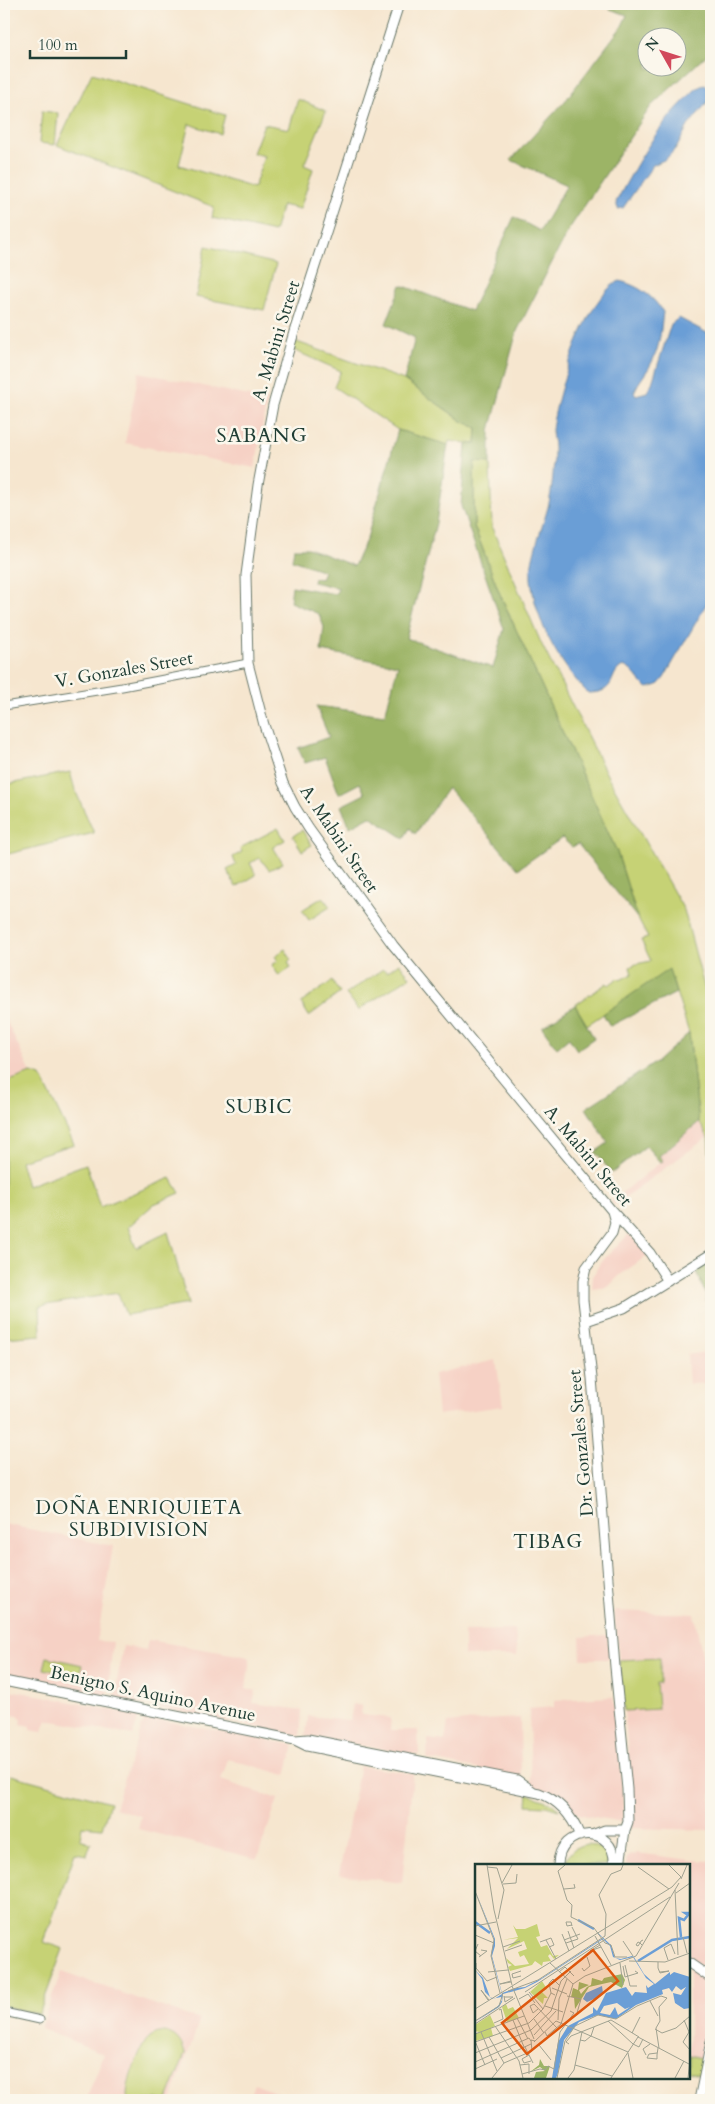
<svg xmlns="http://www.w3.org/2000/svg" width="715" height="2104" font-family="Cardo,serif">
	<rect width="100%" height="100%" fill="#fbf7ec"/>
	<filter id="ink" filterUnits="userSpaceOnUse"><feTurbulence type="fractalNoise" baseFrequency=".02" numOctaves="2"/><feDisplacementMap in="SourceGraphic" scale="10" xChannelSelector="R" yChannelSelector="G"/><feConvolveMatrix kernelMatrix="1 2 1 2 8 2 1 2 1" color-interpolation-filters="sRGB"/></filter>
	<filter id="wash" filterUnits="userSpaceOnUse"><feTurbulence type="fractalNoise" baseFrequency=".0096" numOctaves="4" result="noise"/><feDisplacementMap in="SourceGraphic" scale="20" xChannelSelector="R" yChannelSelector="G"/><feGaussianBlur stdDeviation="1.12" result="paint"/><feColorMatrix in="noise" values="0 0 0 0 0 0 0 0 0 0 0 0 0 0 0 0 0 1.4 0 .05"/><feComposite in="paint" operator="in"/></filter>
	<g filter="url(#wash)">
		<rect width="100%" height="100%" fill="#f6e6cf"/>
		<!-- built -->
		<path fill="#f6d1c5" d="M139 372 267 400 255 468 125 443Z
			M4 1016 31 1073 4 1083Z
			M699 1122 708 1137 614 1205 611 1201 662 1161 659 1156Z
			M629 1234 648 1255 620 1275 608 1287 592 1289 593 1276 600 1263Z
			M711 1351V1383L689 1384 687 1355Z
			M496 1360 503 1406 438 1415 434 1374Z
			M4 1524 113 1546 97 1641 113 1642 107 1697 4 1677Z
			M614 1611 694 1614 703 1658 711 1679V1830L630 1828 628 1749 624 1711 656 1683H659L660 1658 619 1660Z
			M515 1630 517 1656H464V1631Z
			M608 1635 610 1659H581L580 1637Z
			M148 1640 250 1657 246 1688 256 1691 253 1703 302 1710 300 1736 114 1699 123 1646 146 1650Z
			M4 1689 48 1697 139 1716 133 1735 47 1720 42 1732 30 1730V1726L21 1724 22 1719 19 1716 4 1714Z
			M613 1697 619 1738 624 1822 582 1815 572 1811 559 1799 531 1787 529 1709 554 1707V1700Z
			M353 1704 362 1706 361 1715 391 1718 390 1730H418L419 1755 306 1736 308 1716 350 1720Z
			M145 1717 294 1745 286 1775 228 1759 221 1780 278 1799 257 1859 138 1829 141 1816 115 1808Z
			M520 1718 521 1778 427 1759 428 1739 445 1741 448 1723 466 1721Z
			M360 1766 413 1774 402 1883 339 1874Z
			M636 1853 691 1860 711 1861V1972L689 1959V1865H626L627 1856 631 1854 636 1855Z
			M689 1969 708 1982 711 1986V2024L704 2059 689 2055Z
			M61 1972 200 2020 171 2100H86L104 2054 41 2028Z
			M254 2084 296 2100H248Z"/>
		<!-- green -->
		<path fill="#c6d274" stroke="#728854" d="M92 73 225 115 220 134 189 124 179 165 254 188 264 156 253 153 264 124 289 129 298 99 326 111 304 165 313 169 300 209 282 205 274 232 212 218 214 207 57 145Z
			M42 111 58 113 55 145 39 143Z
			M206 246 276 264 264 310 196 297Z
			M294 341 404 380 462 421 477 428 476 444 449 441 448 445 398 430 334 387 341 371 291 349Z
			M474 461 490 463 492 528 541 643 607 775 684 910 711 1013V1177L708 1137 699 1122 689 1033 669 970 587 1025 575 1005 607 983 609 985 618 978 620 980 632 974 630 967 636 964 651 961 641 940 648 938 638 919 617 852 499 592 474 526Z
			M70 772 75 790 94 833 4 855V785Z
			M278 828 285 840 273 847 283 863 269 870 260 858 250 863 256 875 236 887 227 870 236 865 233 857 242 852 240 848Z
			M302 830 312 845 302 851 293 836Z
			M323 897 330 907 309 920 302 910Z
			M285 949 291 959 288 962 291 968 279 976 272 965 278 961 275 956Z
			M399 963 410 977 358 1010 346 994 383 969 387 972Z
			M332 981 340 993 309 1016 301 1003Z
			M31 1073 41 1076 74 1144 20 1161 27 1186 86 1164 100 1207 171 1178 180 1193 154 1204 128 1227 136 1248 168 1232 188 1304 126 1315 118 1293 40 1306 41 1335 4 1338V1083Z
			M47 1657 82 1665 79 1676 44 1669Z
			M660 1658V1683H656L658 1709 624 1711 619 1660Z
			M11 1775 110 1802 102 1828 82 1826 80 1839 91 1843 87 1855 75 1853 44 1942 63 1949 39 2014 4 2006V1791H6Z
			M528 1794 554 1804 559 1810 546 1806 527 1805Z
			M588 1844C601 1846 609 1853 610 1865H566C567 1852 576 1845 588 1844Z
			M164 2032C176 2034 182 2042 185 2054L167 2100H128C123 2090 139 2051 146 2041 151 2035 157 2033 164 2032Z
			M689 2055 704 2059 700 2075 689 2072Z"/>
		<!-- forest -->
		<path fill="#9cb466" stroke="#5e784d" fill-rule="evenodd" d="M611 4H711V51L651 106 569 229 517 331 490 430V463L474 462V526L499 592 617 852 638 919 578 844 572 847 562 838 518 869 448 788 415 834 410 828 404 838 370 816 350 827 341 806 365 794 360 783 339 794 325 757 305 763 298 748 329 737 316 706 385 715 398 665 321 651 324 627 319 614 290 602 292 586 335 594 339 588 313 582 314 578 321 579 324 571 292 560 294 548H308L354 566 367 538 398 430 448 445 436 523 406 638 493 668 504 629 461 506 466 444H476L477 428 462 421 404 380 415 338 386 324 401 285 471 311 514 217 540 231 567 185 511 160 565 101 622 26 627 15 610 9ZM648 38H678V68H648Z
			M669 969 676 993 610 1026 603 1014Z
			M575 1005 594 1038 577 1050 569 1038 557 1048 542 1027Z
			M689 1033 699 1122 659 1156 663 1161 660 1162 646 1146 612 1173 595 1152 608 1143 586 1108 658 1061Z
			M711 1260V1306H707L706 1295 695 1269Z"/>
		<!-- water -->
		<path fill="#6b9ed6" stroke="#456e85" d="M705 85 711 90 709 100 688 126 676 148 666 159 653 165 623 208 618 209 616 202C636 165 656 128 686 99 692 93 697 86 705 85Z
			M620 281C639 286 653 296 663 312 661 328 660 346 653 360 648 372 639 380 634 392L636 395 647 392 652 383 671 324 679 318 711 335V505L708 536 711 545V596L664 678 658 685 648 688C638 682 634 669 623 666 607 674 619 693 588 693 559 664 535 621 531 579 529 556 546 521 550 498 553 482 554 465 554 448 554 442 552 436 552 430 556 396 587 293 620 281Z"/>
	</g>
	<g filter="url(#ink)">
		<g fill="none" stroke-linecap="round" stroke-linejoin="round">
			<defs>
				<path id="minor" d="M4 706 122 687 248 663
					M4 2012 40 2020"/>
				<path id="major" d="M399 4 294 332 273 405 258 485 246 575 248 663 264 725 283 783 295 807 309 829 393 945 612 1211 650 1253 668 1281
					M612 1211 615 1222 612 1233 586 1268 583 1281V1300L592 1378 615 1667 627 1789 628 1822 625 1830 620 1865
					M586 1321 624 1308 711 1254
					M4 1681 295 1740 308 1739 517 1780 534 1792
					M295 1740 307 1746 539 1793C559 1800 572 1816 580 1836
					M592 1835 605 1830H625
					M558 1865C558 1826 617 1823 614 1865
					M689 1963 711 1978
					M699 2100 711 2042"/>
			</defs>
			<!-- minor casing -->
			<use href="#minor" stroke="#6a786a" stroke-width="9"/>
			<!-- major casing -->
			<use href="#major" stroke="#6a786a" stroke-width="11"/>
			<!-- minor -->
			<use href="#minor" stroke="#fff" stroke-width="7"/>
			<!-- major -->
			<use href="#major" stroke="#fff" stroke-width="9"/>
		</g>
	</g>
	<g text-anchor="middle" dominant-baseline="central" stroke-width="5" stroke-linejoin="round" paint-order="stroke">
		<!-- street labels -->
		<g font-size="18" fill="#1f3d34" stroke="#fbf7ec">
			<text transform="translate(276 341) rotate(-73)">A. Mabini Street</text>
			<text transform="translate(124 670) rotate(-10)">V. Gonzales Street</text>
			<text transform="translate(339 839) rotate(56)">A. Mabini Street</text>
			<text transform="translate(588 1156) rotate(50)">A. Mabini Street</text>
			<text transform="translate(581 1443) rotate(-95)">Dr. Gonzales Street</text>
			<text transform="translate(153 1694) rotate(12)">Benigno S. Aquino Avenue</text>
		</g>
		<!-- neighbourhood labels -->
		<g font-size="19" letter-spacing="1" fill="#1f3d34" stroke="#fbf7ec">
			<text x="139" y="1508">DOÑA ENRIQUIETA<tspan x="139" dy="22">SUBDIVISION</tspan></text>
		</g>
		<!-- quarter labels -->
		<g font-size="20" letter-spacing="1" fill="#1f3d34" stroke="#fbf7ec">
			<text x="262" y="435">SABANG</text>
			<text x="259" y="1106">SUBIC</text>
			<text x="548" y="1541">TIBAG</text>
		</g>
	</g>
	<!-- overview -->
	<g transform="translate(475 1864)">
		<rect width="215" height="215" fill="#f6e6cf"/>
		<path d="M62 60 65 72 61 73 66 83 72 81 78 92 84 91 79 95 75 90 73 92 76 97 68 98 67 102 60 97 57 101 35 107 33 103 37 101 33 99 31 94 40 102 54 100 49 91 45 93 43 88 52 85 49 77 32 85 43 74 28 76 43 73 38 61 41 65H50ZM67 117 72 125 67 128 73 134H69L68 140 55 128ZM31 140 33 145 38 143 44 154 32 158 27 143ZM15 151 20 162 16 164 18 172 0 177V170L4 168 0 167V161Z" fill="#c6d274"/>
		<path d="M147 110 150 116 147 124 136 118 114 123 100 145 99 133H96L98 124 103 126 104 118 114 121 104 126 106 130 112 123 116 121 117 114 127 117 129 114ZM65 195 69 202H75L71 214H59L61 208 70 207 65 203 55 208 64 201Z" fill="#9cb466"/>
		<path d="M0 26 20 75V82L17 92 27 129 41 124 50 123 67 114 128 74 123 70V69L136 81 140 94 146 95 157 92 159 93 169 110 180 120 195 108V111L199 108 215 113V144L209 145 200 139 198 129 206 131 211 123 206 126 201 122 197 128 194 124 187 126 188 130 161 141 141 155 123 151 104 158 89 176 83 209 81 214H77L83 178 93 162 118 149V143L122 147 131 129 151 123 157 132 160 128 172 129 171 121 173 124 179 120 171 114 158 93 145 96 138 93 135 82 128 75 62 118 50 124 28 130 27 138 24 143 0 158 23 142 27 136 26 133 17 135 10 128 7 115 0 106 8 114 15 133 19 135 27 130 16 91 19 75ZM142 139 150 145 155 143 143 151 140 143 135 151 125 149 129 142ZM127 122 128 129 124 133 112 138 108 135 111 129Z" fill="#6b9ed6" fill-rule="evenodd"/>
		<path fill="none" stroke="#6b9ed6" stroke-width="2.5" d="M103 56 119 65M0 58 15 69M206 73 204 54 209 56 213 51 210 49H215M163 97 197 76 215 73"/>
		<path fill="none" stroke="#a0a291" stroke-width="1" d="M12 1 19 46 37 121M90 1 83 7 92 36 97 41 96 53 119 64 130 79 136 81 140 93H152M194 1 206 13M12 3 22 4 29 26 23 55M163 3 194 25M206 15 212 1M27 19 37 1M28 20 41 19 42 10M89 25 100 24 99 20M200 26 203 91M0 27 19 76 16 92 25 129M201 29 215 19M97 61 92 62 91 58H96L97 62M0 62 21 58M93 67 99 84M87 70 94 87M0 71 19 79M120 72 136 101M208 73 212 89M71 76 81 95M89 76 105 70M148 77 158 92M65 78 76 74 79 81 74 83M91 79 103 75 97 63M3 80 0 87 6 92M125 81 115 87 126 83M167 81 165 79 163 78 161 81 163 82 165 79 166 77 168 76M28 83 45 77M30 87 47 81M4 93 12 87 6 86M193 96 189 84 196 80 200 90M154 97 190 98 215 89M183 98V104L185 109 194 107 185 108M1 99V104L12 117 22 113M75 99 98 120M145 99 148 121M150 101 155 122H162M148 102 150 113 163 109 160 107M107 104 109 107 115 102 112 93M13 108 33 106M84 108 90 103 99 112M46 112 38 114 37 110 46 107M36 117 25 120 36 118M37 122 59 175M77 124 92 130M33 127 63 116 130 72 131 50 124 31 136 10 146 6 148 1M50 128 195 33M54 128 68 145M80 131 76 129 74 119 78 115 84 121M29 132 30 138 38 133H29M92 132 106 135 102 149M44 135 53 130 60 139M13 136 6 126 14 136M175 137 183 152M70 142 88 148M0 145 197 23 206 13M63 145 58 149 55 142 59 140 82 164M42 154 53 175M59 155 69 169M38 156 49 183M83 156 84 135 92 115M209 156 214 168 208 178 215 186M0 157 24 142 28 129M81 157 153 188M133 157 158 180M19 159 28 155 26 145 24 146M0 160 40 134M86 160 98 120 110 112 161 92 204 19M20 162 44 197 48 214M180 165 187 169 201 164 215 152M6 168 22 207M70 168 72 172 86 160M157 169 165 153M0 170 49 152M59 171 81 147M14 173 29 199M105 176 110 177 116 172 119 163M0 177 10 201M0 178 54 159 68 145 76 129M59 178 81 157M94 180 91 178 96 172 136 156 164 173M158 180 164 183 168 175M64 181 76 196M50 183 58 199M184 184 181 164 185 157 184 143 192 134M0 189 56 166 76 147 86 117 96 107M153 189 158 214M182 189 174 190 172 194 182 195V191L183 184M54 191 47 195 49 199 56 197M171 191 168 185 175 180M26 194 56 180M0 198 54 174 56 177M45 201 54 200V210M100 201 137 212M73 202 79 205 85 168 99 149 95 147M0 205 22 195M47 210 65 205 70 206 73 202M17 214 29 199 57 187 56 176 60 177M82 214 90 177 100 162 123 151 141 155 162 142 186 132 192 134M93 214 99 206 107 168M136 214 163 173 214 200M200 214 209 197M213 214 215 195"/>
		<path fill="#de580e" fill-opacity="0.15" stroke="#de580e" stroke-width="2.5" d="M118 86 143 117 52 190 27 159Z"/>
		<rect width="215" height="215" fill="none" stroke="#1f3d34" stroke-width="2.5"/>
	</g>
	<!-- margin -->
	<rect width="715" height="2104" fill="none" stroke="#fbf7ec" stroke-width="20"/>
	<!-- north arrow -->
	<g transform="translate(662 52) rotate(309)"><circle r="24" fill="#fbf7ec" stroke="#a3ada2"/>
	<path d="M0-4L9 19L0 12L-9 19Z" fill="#d1495b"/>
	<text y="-8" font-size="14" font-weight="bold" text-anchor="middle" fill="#1f3d34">N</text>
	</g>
	<!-- scale -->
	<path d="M30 50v8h96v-8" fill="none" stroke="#1f3d34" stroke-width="2.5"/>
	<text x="38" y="50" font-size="15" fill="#1f3d34" stroke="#fbf7ec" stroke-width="4" paint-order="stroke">100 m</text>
</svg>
